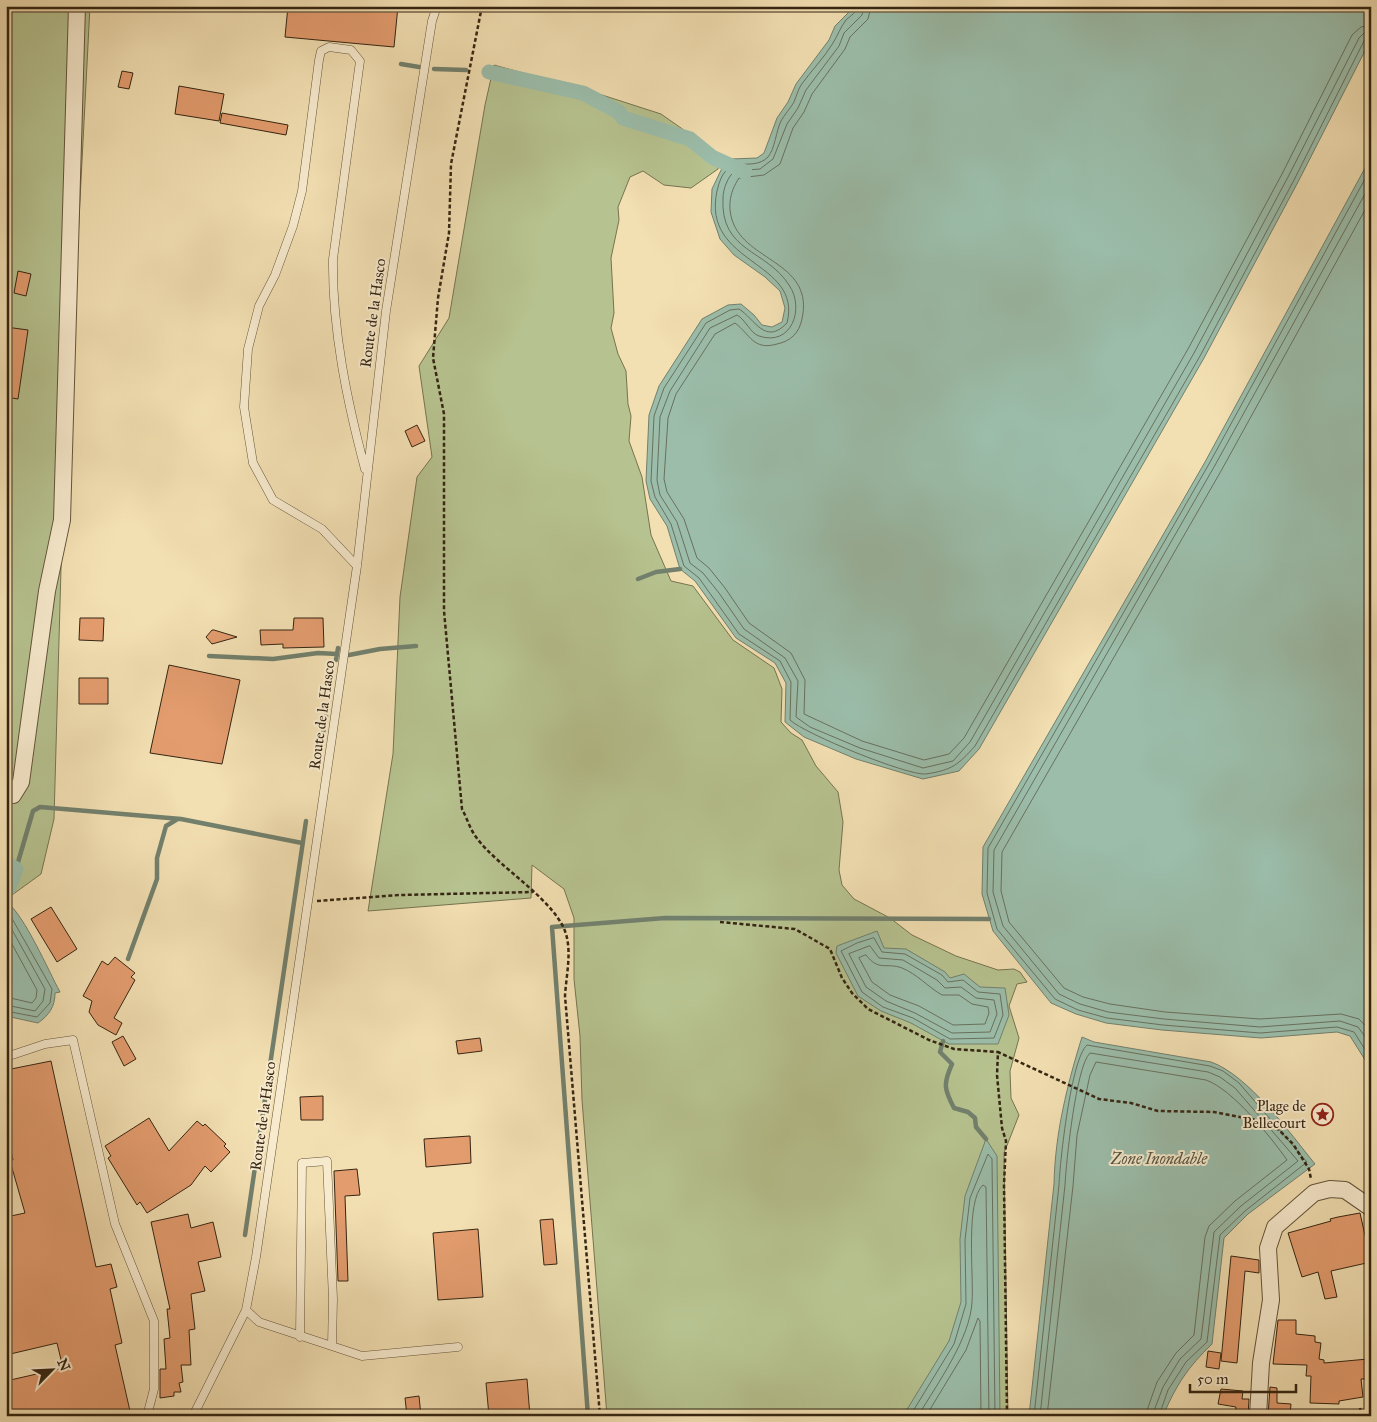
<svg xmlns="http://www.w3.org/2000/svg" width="1377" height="1422" font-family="'IM FELL Great Primer',serif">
	<rect width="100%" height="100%" fill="#f2dfb2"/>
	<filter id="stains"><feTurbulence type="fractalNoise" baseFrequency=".004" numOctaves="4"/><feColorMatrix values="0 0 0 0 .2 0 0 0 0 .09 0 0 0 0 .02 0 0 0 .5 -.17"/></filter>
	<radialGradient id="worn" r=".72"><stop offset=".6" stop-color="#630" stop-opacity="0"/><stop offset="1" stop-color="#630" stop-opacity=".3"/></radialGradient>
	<!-- green -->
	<path fill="#b6c28f" stroke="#767450" d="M6 6H90L61 568 54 819 41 874 12 895 6 892Z
		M494 65 599 94 661 114 721 156 718 169 691 188 664 185 643 171 630 177 618 207 619 220 611 258 614 313 611 328 618 354 626 371 628 404 631 416 629 441 642 477 651 535 671 581 693 586 733 640 774 668 782 689 781 722 791 733 802 740 816 766 838 792 843 822 839 870 842 885 854 899 890 918 912 935 956 956 998 970 1014 969 1020 972 1027 982 1017 984 1009 1006 1019 1038 1010 1071 1011 1098 1019 1115 1004 1153 1008 1416H607L582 1100 580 1036 574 979V918L564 889 532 865 531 898 368 911 393 754 400 597 417 477 432 457 419 366 449 318 485 105Z"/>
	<!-- water -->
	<path fill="#9bbdaa" stroke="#72806d" d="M855 6H1371V39L1298 182 1204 358 979 749 959 771 923 779 856 759 804 737 785 722 786 683 775 663 736 638 695 581 680 569 667 526 650 499 646 481 649 415 659 386 702 319 728 305 741 304 754 315 762 325 772 327 782 322 785 308 780 291 765 277 734 255 720 239 711 212 712 189 723 166 731 159 757 158 764 153 777 118 788 102 796 84 829 40 835 26Z
		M1371 157V1076L1367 1063 1350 1036 1337 1032 1261 1038 1162 1030 1106 1023 1076 1014 1051 1003 993 931 982 894 983 847 1205 462Z
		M6 901C25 916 48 970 60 992L55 993C55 1007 49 1015 38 1023L6 1016Z
		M877 931 884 948 906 949 945 972 950 978 964 974 980 987 1005 988 1009 1015 998 1044H949L911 1023 881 1011 858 996 836 953 837 946Z
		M1082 1037 1094 1042 1211 1062C1248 1075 1290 1133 1315 1164L1248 1214 1224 1238 1212 1344C1188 1367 1176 1385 1163 1416H1029L1054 1184C1055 1134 1067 1085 1082 1037Z
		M986 1139 997 1156 1000 1416H903L949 1341 961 1302 960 1239 965 1196Z"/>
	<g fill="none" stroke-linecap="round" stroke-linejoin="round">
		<!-- shore -->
		<path stroke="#68715e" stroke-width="1" d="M857 6C857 13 851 15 846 20 840 28 838 35 833 43 824 58 811 71 801 85 798 90 796 97 794 102 790 109 784 115 781 121 776 131 775 149 768 157 751 174 726 149 717 191 701 265 803 260 787 323 765 346 755 319 739 309L730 310 706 323 664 388 654 416 651 481 655 497 671 524 684 566 699 578 739 634 780 661 791 682 790 720C805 734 908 776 926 774 952 770 958 765 975 746L1200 356 1294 180 1364 41 1371 38
			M864 6 862 15 844 33 839 46 806 90 798 108 787 124 773 159 760 169 735 171C728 176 723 189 723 198 720 252 766 249 789 285 805 308 792 347 759 336 750 333 746 320 737 315L710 328 670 391 660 417 657 480 660 495 677 522 690 563 703 573 719 593 744 629 785 658 798 681 796 717 810 727 860 748 923 768 953 761 970 742 1194 353 1288 177 1359 38 1364 33 1371 32
			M871 6 868 19 850 37 845 49 812 94 804 112 793 128 780 164 764 175 739 178C729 193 727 209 734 225 751 262 814 264 802 319 799 333 791 341 777 344 753 351 750 334 735 323L715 334 676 394 668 418 664 479 667 492 684 519 697 558 709 568 725 588 749 623 791 653 805 680 804 714 862 741 924 760 949 754 964 738 1188 349 1282 174 1352 35 1361 27 1371 25
			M1371 168 1209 464 988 848 987 893 997 929 1055 999 1078 1010 1107 1018 1163 1025 1260 1033 1337 1027 1354 1032 1371 1059
			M1371 183 1214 467 994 850 993 892 1003 926 1059 994 1080 1004 1108 1012 1164 1019 1260 1027 1340 1021 1358 1027 1371 1045
			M1371 199 1221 471 1002 852 1001 891 1009 922 1064 988 1083 997 1110 1004 1165 1012 1260 1019 1341 1014 1359 1019 1371 1032
			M6 908 52 989 50 1003 37 1017 6 1011
			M6 919 45 989 43 1001 35 1011 6 1005
			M6 933 37 990 36 998 32 1003 6 997
			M874 938 882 952 905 954 942 975 948 982 963 980 978 992 1000 994 1003 1015 994 1038 950 1039 913 1018 883 1007 862 992 841 951 857 943Z
			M870 946 879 958 903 960 937 980 945 988 961 987 976 998 994 1000 997 1014 990 1032 952 1033 915 1013 886 1001 866 987 849 954Z
			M866 955C879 972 886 962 902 968 917 974 928 987 942 995H959L972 1004 988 1007 989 1013 985 1024 953 1025 919 1006 890 995 872 982 859 958Z
			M910 1416 954 1344 966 1304 965 1240 970 1198 988 1154 992 1159 995 1416
			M918 1416C937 1384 970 1339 972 1302 974 1276 965 1201 983 1185L986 1187 989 1416
			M926 1416 966 1350 978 1318 980 1321 981 1416
			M1034 1416 1059 1185C1060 1161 1071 1059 1087 1045L1210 1066 1223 1071 1239 1083 1307 1162 1245 1211 1220 1235 1207 1342 1186 1362 1168 1390 1159 1416
			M1040 1416 1065 1185C1066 1163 1076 1066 1090 1053L1208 1072 1220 1077 1235 1088 1298 1161 1241 1206 1214 1232 1201 1339 1180 1359 1163 1387 1152 1416
			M1047 1416 1073 1186 1077 1135 1090 1075 1096 1062 1206 1080C1232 1089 1271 1137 1287 1160L1235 1201 1209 1226 1205 1237 1194 1335 1176 1353 1157 1382 1145 1416"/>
		<!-- stream -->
		<path stroke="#72806d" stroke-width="4.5" d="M401 64 419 67
			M434 69 466 70
			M638 579 656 572 680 569
			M349 655 380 649 416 646
			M209 656 273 659 318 653 337 654
			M336 660 338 648
			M318 760 326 716
			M16 869 33 811 40 807 181 819 302 843
			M128 959 157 879V858L166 826 176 820
			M943 1041 940 1052 952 1064C943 1084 944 1089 954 1108L968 1112 975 1118 976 1127 986 1139
			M245 1235 306 821
			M588 1416 552 927 665 918 989 919"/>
		<!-- canal -->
		<path stroke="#9bbdaa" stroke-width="15" d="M489 72 583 93 619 112 623 118 690 139 712 157 745 172
			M6 863 16 869 9 888 6 889"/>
	</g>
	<!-- building -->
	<path fill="#e39c6e" stroke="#352512" d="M288 6H398L394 47 285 37Z
		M122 71 133 73 129 89 118 87Z
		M179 86 224 94 219 121 175 114Z
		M222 113 288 125 286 135 220 123Z
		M18 271 31 274 26 296 14 293Z
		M6 327 28 330 18 399 6 397Z
		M417 425 425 441 412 447 405 431Z
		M80 618H104L103 641 79 640Z
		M294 618H323L324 647 283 648V644L261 645 260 630H293Z
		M212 630H214L237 637 212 644 206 637Z
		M169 665 240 680 222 764 150 753Z
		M79 678H108V704H79Z
		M51 907 77 949 57 962 31 919Z
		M115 957 135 973 131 977 135 980 114 1018 122 1023 116 1035 98 1025 89 1012 92 1001 83 996 102 961 108 965Z
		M123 1036 136 1059 124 1066 112 1042Z
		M480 1038 482 1051 458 1054 456 1041Z
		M51 1061 96 1267 111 1264 117 1287 110 1289 122 1343 115 1345 130 1411 111 1416H6V1381L63 1368 57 1343 6 1355V1217L25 1213 10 1161 13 1160 6 1127V1070Z
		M323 1096V1120H301L300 1097Z
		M149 1118 169 1151 197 1121 203 1126 205 1124 226 1144 224 1146 230 1152 211 1172 205 1166 191 1185 147 1213 140 1202 137 1205 108 1158 111 1156 105 1146Z
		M470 1136 471 1163 426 1167 424 1139Z
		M357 1169 360 1195 345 1196 348 1281H338L334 1171Z
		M1360 1213 1371 1262 1331 1271 1337 1297 1325 1299 1318 1272 1302 1277 1288 1233 1331 1221 1330 1219 1338 1217Z
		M188 1214 191 1228 213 1222 221 1257 198 1262 205 1291 191 1294 195 1329 189 1330 191 1365H181L183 1382 179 1383 181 1392H174V1396L160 1398V1369H166L164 1339 170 1338 167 1309H170L151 1222Z
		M553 1219 557 1264 544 1265 540 1220Z
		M478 1229 483 1297 438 1300 433 1233Z
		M1231 1256 1259 1260V1273L1245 1271 1237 1363 1221 1361Z
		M1278 1320H1296V1334L1315 1336V1342L1321 1343 1319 1359 1324 1360V1363L1368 1359 1370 1379H1361L1363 1397 1339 1401V1404L1310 1403 1311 1376H1306L1307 1365 1273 1364Z
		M1208 1351 1221 1353 1219 1369 1206 1367Z
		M527 1379 530 1416H489L486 1383Z
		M1270 1387 1277 1388V1403L1291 1404 1290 1416H1268Z
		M1221 1389 1243 1391 1242 1399H1249L1248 1416H1235L1236 1407 1218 1404Z
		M419 1396 421 1416H407L405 1398Z"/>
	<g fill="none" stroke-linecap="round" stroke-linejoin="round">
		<defs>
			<path id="lane" d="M357 566 322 529 273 500 253 463 244 407 248 349 259 306 275 275 293 226 302 191 319 60 321 51 329 47 351 50 360 61 333 259C332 329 347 401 365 469
				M6 1057 45 1044 73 1040 115 1224 154 1321V1389L147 1416
				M246 1310 259 1322 362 1356 458 1347
				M300 1337 302 1163 327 1161 333 1299 332 1345
				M193 1416 246 1310 256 1257 357 566 386 311 432 21 437 6"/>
			<path id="street" d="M6 795H13L21 782 47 591 62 520 77 6
				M1258 1416 1261 1363 1271 1300 1268 1248 1275 1227 1314 1193 1330 1189 1345 1190 1371 1208"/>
		</defs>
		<!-- lane casing -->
		<use href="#lane" stroke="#64543a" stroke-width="9"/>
		<!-- street casing -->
		<use href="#street" stroke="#64543a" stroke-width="18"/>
		<!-- path -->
		<path stroke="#352512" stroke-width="2.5" stroke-dasharray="4 2.5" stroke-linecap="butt" d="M482 6 451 164 449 233 438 298 433 358 444 414V611L462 809C467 818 470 829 476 837 498 868 560 902 567 938 571 956 566 978 565 996L600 1416
			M317 901 400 895 533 892
			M720 922 795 929 830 949 842 978 852 993 868 1009 929 1040 954 1049 998 1052
			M1360 1408 1361 1416
			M1007 1416 1004 1185 1006 1141 1002 1128 997 1075 998 1052 1099 1099 1131 1103 1158 1111 1214 1112 1260 1121 1279 1130 1293 1144 1309 1169 1311 1179"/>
		<!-- lane -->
		<use href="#lane" stroke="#f7eacd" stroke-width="8"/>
		<!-- street -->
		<use href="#street" stroke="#f7eacd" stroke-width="16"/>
	</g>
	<!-- icons -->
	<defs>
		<symbol id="sight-ring" viewBox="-11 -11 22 22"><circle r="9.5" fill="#f7eacd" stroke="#8f2418" stroke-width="1.5"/><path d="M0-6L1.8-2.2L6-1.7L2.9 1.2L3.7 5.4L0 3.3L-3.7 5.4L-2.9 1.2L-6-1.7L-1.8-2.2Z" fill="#8f2418"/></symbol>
	</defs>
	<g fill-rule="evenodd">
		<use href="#sight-ring" x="1310" y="1102" width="25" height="25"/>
	</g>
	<g text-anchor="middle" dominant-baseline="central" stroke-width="4" stroke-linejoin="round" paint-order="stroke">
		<!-- street labels -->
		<g font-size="15" fill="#352512" stroke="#f7eacd">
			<text transform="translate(373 313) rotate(-82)">Route de la Hasco</text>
			<text transform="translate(322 715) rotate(-82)">Route de la Hasco</text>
			<text transform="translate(263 1116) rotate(-82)">Route de la Hasco</text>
		</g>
		<!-- poi labels -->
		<g font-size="15" fill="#352512" stroke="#f7eacd" text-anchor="end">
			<text x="1306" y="1106">Plage de<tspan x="1306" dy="17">Bellecourt</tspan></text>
		</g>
		<!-- water labels -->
		<g font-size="16" font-style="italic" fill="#545340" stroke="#f7eacd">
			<text x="1159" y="1158">Zone Inondable</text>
		</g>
	</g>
	<!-- margin -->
	<rect width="1377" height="1422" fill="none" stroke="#f2dfb2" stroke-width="25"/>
	<rect x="8" y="8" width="1362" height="1407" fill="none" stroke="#352512" stroke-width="2.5"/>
	<rect x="12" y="12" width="1352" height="1397" fill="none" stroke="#352512"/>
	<!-- north arrow -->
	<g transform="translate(52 1370) rotate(66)" stroke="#f7eacd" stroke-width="4" paint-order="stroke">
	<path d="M0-4L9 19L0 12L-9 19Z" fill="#352512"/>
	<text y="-8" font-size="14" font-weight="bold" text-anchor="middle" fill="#352512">N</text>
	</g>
	<!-- scale -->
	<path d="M1190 1384v8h106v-8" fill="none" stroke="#352512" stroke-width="2.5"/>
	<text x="1197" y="1384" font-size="15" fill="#352512" stroke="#f7eacd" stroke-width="4" paint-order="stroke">50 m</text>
	<rect width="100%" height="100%" filter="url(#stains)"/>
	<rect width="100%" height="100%" fill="url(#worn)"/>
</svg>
